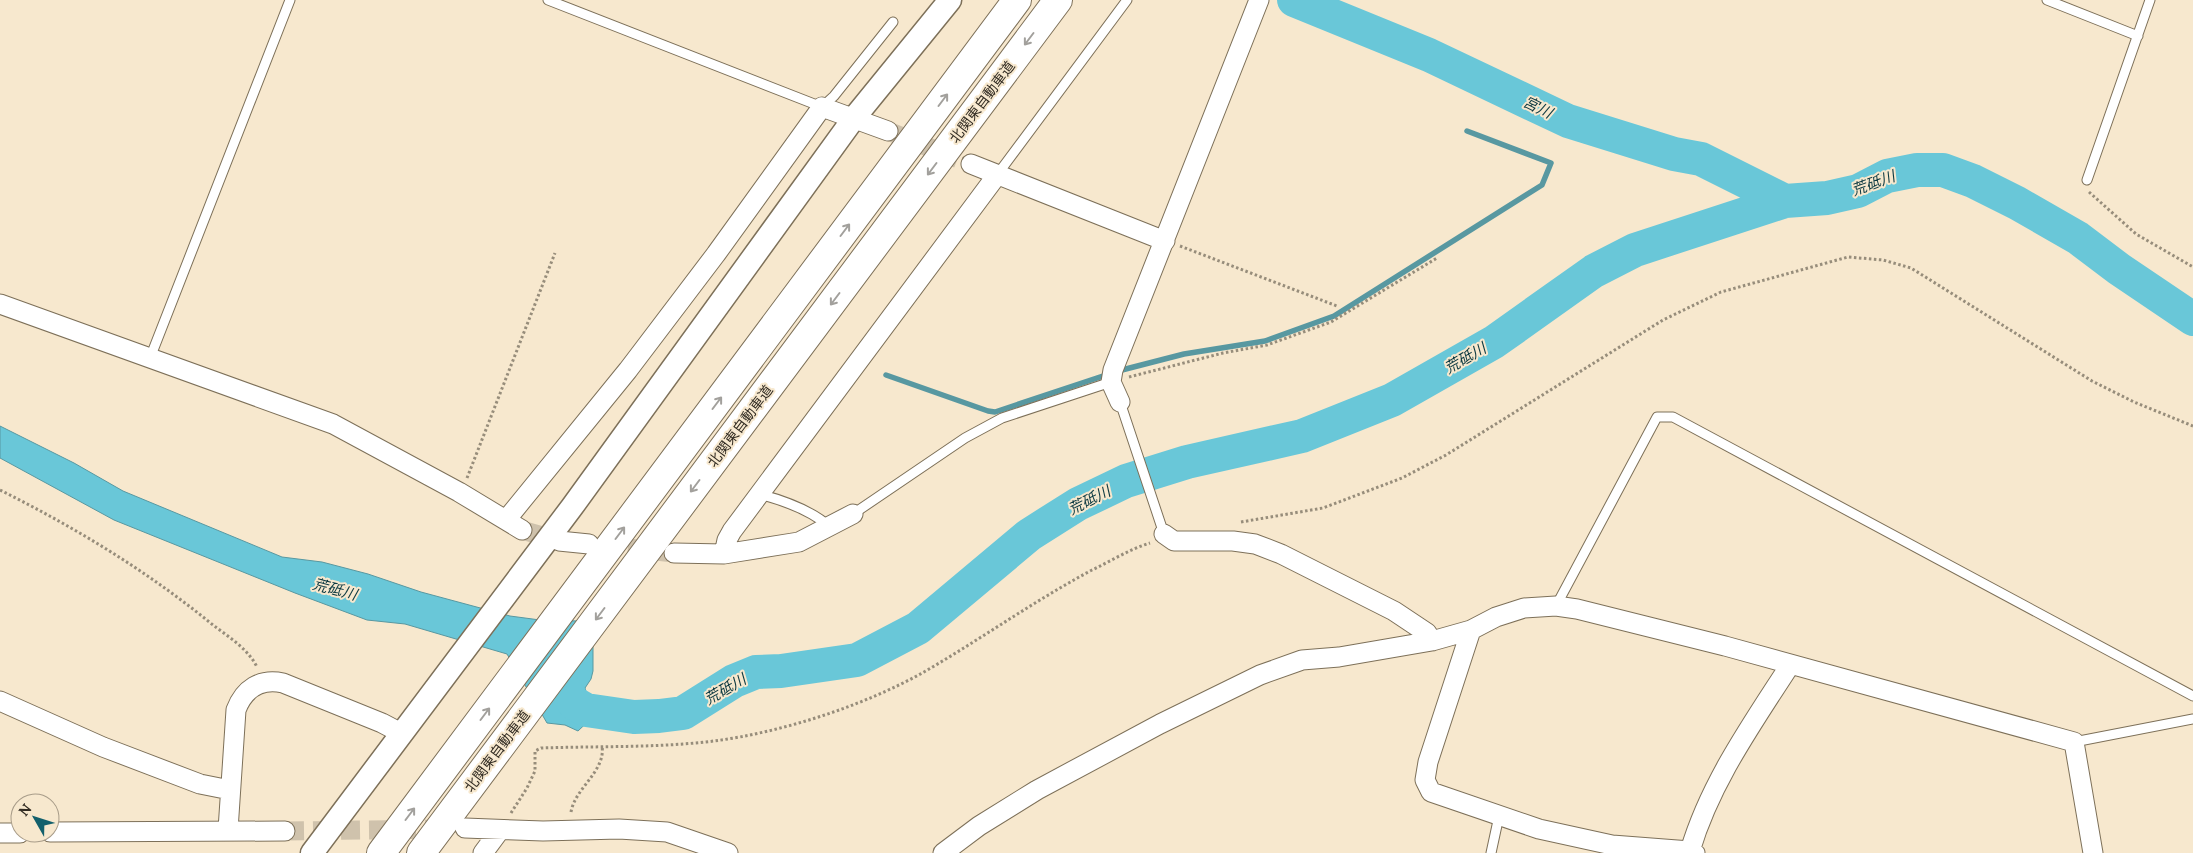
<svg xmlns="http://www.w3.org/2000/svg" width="2193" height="853" font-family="Lora,'Noto Sans JP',serif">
	<rect width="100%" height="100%" fill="#f7e8ce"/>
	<!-- water -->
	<path fill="#69c7d8" stroke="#5898a1" d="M0 426 74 463 123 491 282 557 322 562 368 574 421 592 510 616 540 620 579 621 593 644V671L591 679 585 688 588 698 598 707 596 714 578 731 565 725 547 723 507 654 405 624 367 620 295 593 114 520 0 458Z"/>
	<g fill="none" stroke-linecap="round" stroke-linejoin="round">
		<!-- stream -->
		<path stroke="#5898a1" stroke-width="5.5" d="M1564 131 1568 121
			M1118 371 1184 354 1265 341 1334 316 1542 185 1551 163 1467 131
			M886 375 988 411 995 412 1109 374"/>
		<!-- river -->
		<path stroke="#69c7d8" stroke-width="34" d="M1294 0 1429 55 1568 121 1674 154 1701 159 1785 201
			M562 685 574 703 586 710 634 717 659 716 683 713 734 681 756 672 781 671 857 660 918 628 1029 535 1078 504 1126 481 1187 462 1302 436 1392 400 1494 342 1594 271 1635 250 1785 201 1827 198 1858 191 1887 176 1917 170H1943L1973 181 2017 203 2078 238 2119 269 2193 319"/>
		<!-- minor-tunnel -->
		<path stroke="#cfc2ac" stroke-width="19" stroke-dasharray="19 9" stroke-linecap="butt" d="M888 131 971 164
			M522 530 559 541
			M600 545 674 553
			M285 831 447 829"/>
		<defs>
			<path id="service" d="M548 0 822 107 834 96 893 22
				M2047 0 2138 36
				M997 175 1127 0
				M2087 180 2150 0
				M150 358 290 0
				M1120 402 1164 534
				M759 494C782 500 812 511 830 527
				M853 514 965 438 1002 418 1111 382
				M1556 606 1657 417H1673L2193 696
				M2074 742 2193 719
				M1491 853 1499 816"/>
			<path id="minor" d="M971 164 1165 241
				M0 304 333 424 459 492 522 530
				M1120 402 1111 382 1113 370 1259 0
				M506 520 628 370 716 254 822 107 888 131
				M1164 534 1174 541H1233L1255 544 1281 554 1394 611 1427 633 1432 641
				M559 541 589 544
				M674 553 724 554 799 542 853 514
				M724 554 727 540 732 531 997 175
				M1471 630 1428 762 1425 780 1431 792 1539 829 1612 845 1690 851 1695 853
				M0 701 103 747 200 784 230 790
				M465 828 543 831 619 829 667 832 728 853
				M228 830 236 710C244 689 260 678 283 683L382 723 401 733
				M50 832 285 831
				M0 833H20
				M1690 851C1710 783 1752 724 1790 665
				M483 853 500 830
				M943 853 979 826 1037 790 1160 724 1260 675 1302 660 1339 657 1432 641 1471 630 1496 617 1524 608 1556 606 1577 609 1725 646 2074 742 2093 853"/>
			<path id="tertiary" d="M312 853 572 507 854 118 950 0"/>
			<path id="motorway" d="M381 853 1017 0
				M421 853 1058 0"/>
		</defs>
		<!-- service casing -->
		<use href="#service" stroke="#7d7059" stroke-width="11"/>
		<!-- minor casing -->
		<use href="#minor" stroke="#7d7059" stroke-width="21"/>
		<!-- tertiary casing -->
		<use href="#tertiary" stroke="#7d7059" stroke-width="25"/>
		<!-- motorway casing -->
		<use href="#motorway" stroke="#7d7059" stroke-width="30"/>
		<!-- path -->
		<path stroke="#978d7b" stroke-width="3" stroke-dasharray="2.5 2.5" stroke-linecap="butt" d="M2089 192 2136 234 2193 267
			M1180 246 1337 306
			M1129 377 1223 353 1267 345 1331 322 1437 258
			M467 478 555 253
			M0 490C76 528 147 571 213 625 229 637 248 649 257 667
			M1241 522 1323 508 1402 478 1446 455 1663 320 1721 292 1848 257 1883 260 1911 268 2092 381 2134 402 2193 426
			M571 812C575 788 606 771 602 746
			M511 813 527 788 535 771V751L541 748C598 746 657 748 714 741 783 732 863 706 924 672 981 639 1034 601 1092 570 1111 561 1130 549 1150 543"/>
		<!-- service -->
		<use href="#service" stroke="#fff" stroke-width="9"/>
		<!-- minor -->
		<use href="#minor" stroke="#fff" stroke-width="19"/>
		<!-- tertiary -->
		<use href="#tertiary" stroke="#fff" stroke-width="22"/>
		<!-- motorway -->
		<use href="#motorway" stroke="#fff" stroke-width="28"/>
	</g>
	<!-- one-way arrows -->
	<defs><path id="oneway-shaft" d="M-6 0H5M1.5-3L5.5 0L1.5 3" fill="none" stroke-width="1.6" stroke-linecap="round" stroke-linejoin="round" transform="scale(1.25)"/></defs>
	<g stroke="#a2a09c">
		<use href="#oneway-shaft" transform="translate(1029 39) rotate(127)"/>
		<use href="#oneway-shaft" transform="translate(943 100) rotate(-53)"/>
		<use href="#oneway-shaft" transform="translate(932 169) rotate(127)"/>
		<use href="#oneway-shaft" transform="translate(845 230) rotate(-53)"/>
		<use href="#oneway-shaft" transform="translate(835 299) rotate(127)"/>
		<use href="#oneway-shaft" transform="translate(717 403) rotate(-53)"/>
		<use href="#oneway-shaft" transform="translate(695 486) rotate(127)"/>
		<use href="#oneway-shaft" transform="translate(620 533) rotate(-53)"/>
		<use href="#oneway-shaft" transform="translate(600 614) rotate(127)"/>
		<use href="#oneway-shaft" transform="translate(485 714) rotate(-53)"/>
		<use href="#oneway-shaft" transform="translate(410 814) rotate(-53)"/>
	</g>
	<g text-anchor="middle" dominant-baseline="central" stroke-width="4" stroke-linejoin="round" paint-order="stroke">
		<!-- street labels -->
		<g font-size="14" fill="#312b22" stroke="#f7e8ce">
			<text transform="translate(982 102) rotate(-53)">北関東自動車道</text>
			<text transform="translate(740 426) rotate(-53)">北関東自動車道</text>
			<text transform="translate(497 751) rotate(-53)">北関東自動車道</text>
		</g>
		<!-- water labels -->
		<g font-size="15" font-style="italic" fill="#0c3941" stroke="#f7e8ce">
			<text transform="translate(1538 107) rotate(26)">宮川</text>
			<text transform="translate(1873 183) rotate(-20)">荒砥川</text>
			<text transform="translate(1465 358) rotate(-30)">荒砥川</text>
			<text transform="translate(1089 500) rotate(-27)">荒砥川</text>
			<text transform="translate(335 589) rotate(15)">荒砥川</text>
			<text transform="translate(725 689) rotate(-30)">荒砥川</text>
		</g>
	</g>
	<!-- north arrow -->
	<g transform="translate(35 818) rotate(309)"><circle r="24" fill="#f7e8ce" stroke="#a89c89"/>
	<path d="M0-4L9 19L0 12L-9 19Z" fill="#13606c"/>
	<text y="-8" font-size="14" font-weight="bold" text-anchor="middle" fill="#312b22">N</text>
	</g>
</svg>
